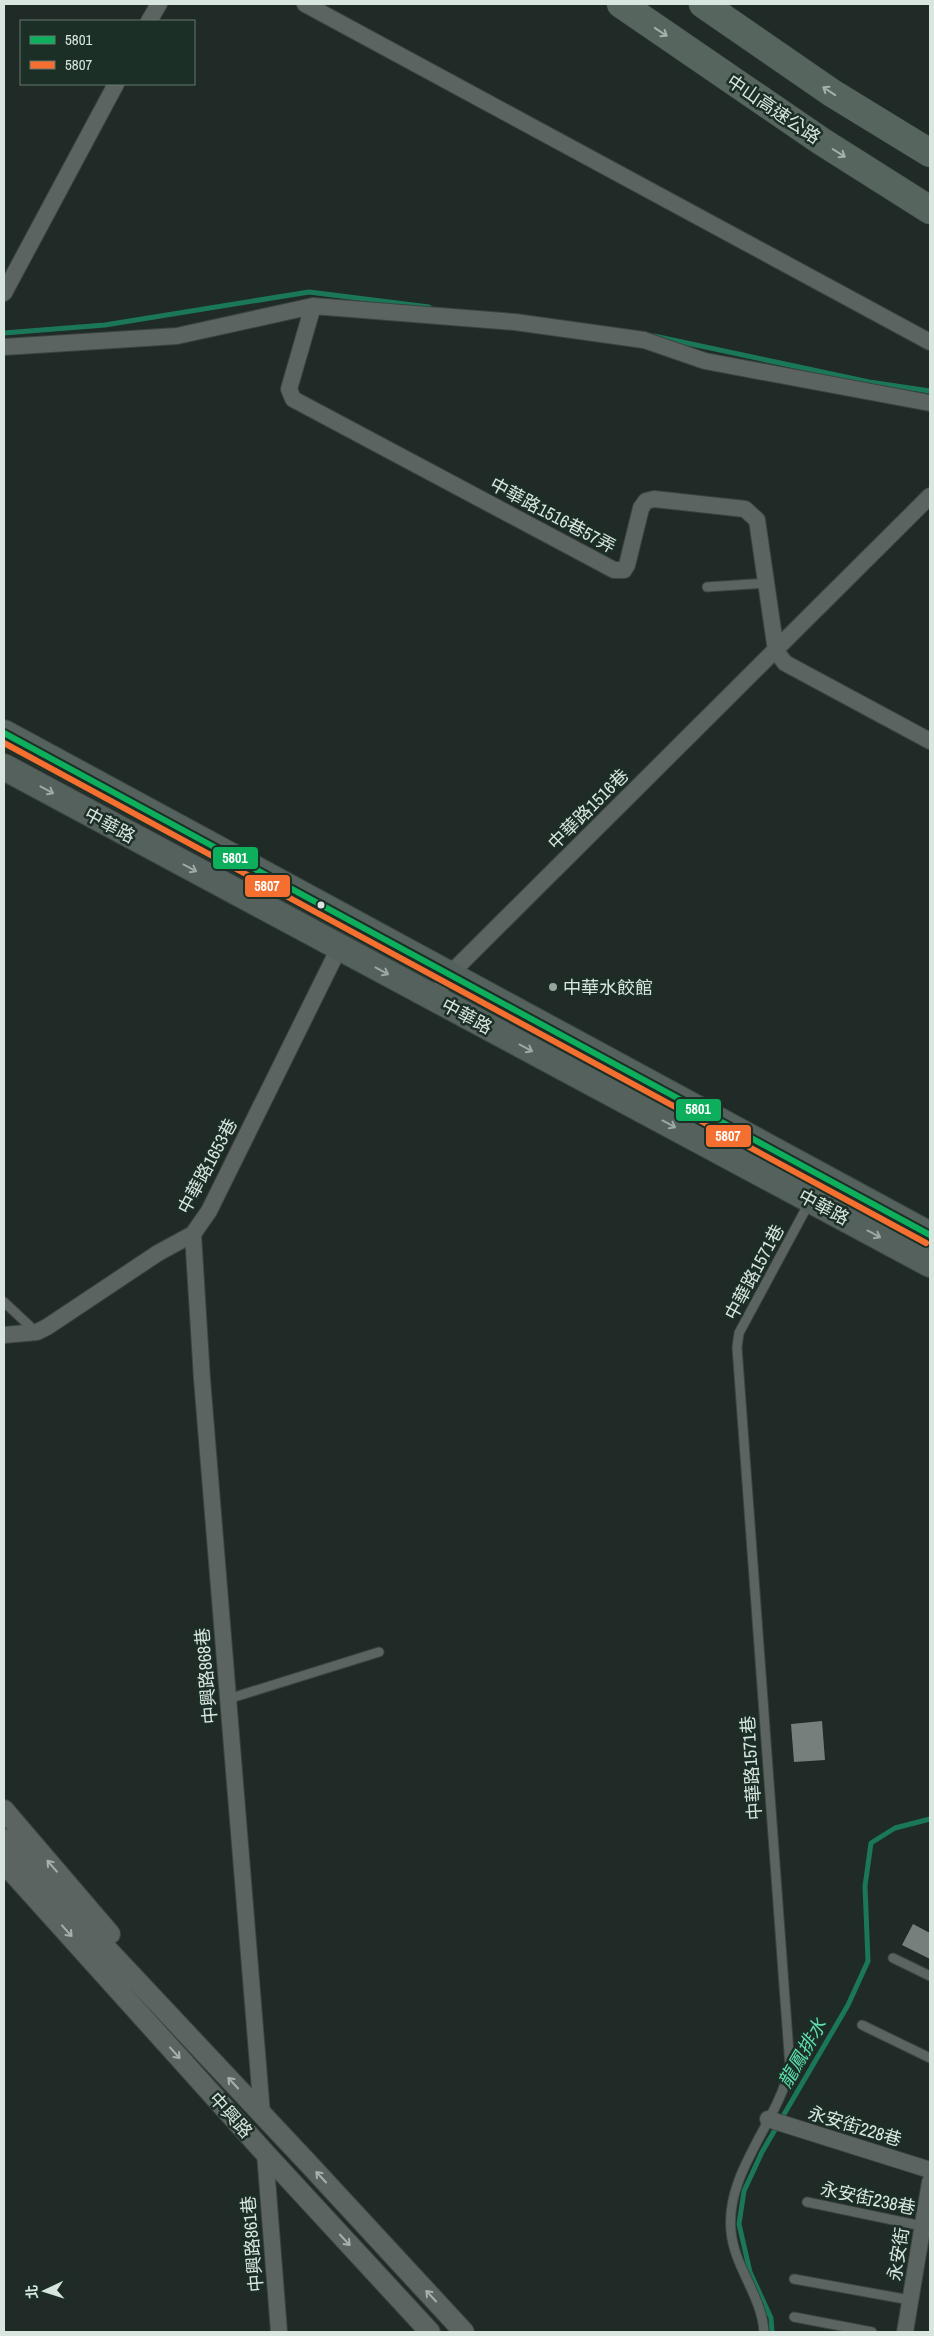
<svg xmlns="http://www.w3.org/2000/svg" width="934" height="2336" font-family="'Archivo Narrow','Noto Sans TC',sans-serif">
	<rect width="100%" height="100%" fill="#202a26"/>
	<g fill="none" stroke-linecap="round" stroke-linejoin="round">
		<!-- stream -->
		<path stroke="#1b7759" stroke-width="5" d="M4 333 105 325 309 292 429 307
			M654 336 869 382 930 391
			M772 2332 771 2318 750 2272 739 2224 744 2191 762 2152 848 2005 868 1961 865 1886 871 1843 895 1828 930 1819"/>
	</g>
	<!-- building -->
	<path fill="#767f7b" d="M822 1721 825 1760 794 1762 791 1724Z
		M913 1924 930 1933V1959L902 1945Z"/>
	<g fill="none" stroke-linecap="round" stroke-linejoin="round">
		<defs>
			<path id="service" d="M707 587 766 583
				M4 1302 36 1332
				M228 1699 379 1652
				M893 1958 930 1976
				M862 2025 930 2058
				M807 2202 922 2226
				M794 2279 910 2300
				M794 2317 872 2332
				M764 2332C762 2296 734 2267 731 2231 725 2173 778 2122 790 2067L737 1347 739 1333 809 1203"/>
			<path id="minor" d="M305 4 930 342
				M149 21 159 4
				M4 293 116 84
				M313 306 289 389 293 399 614 570H624L627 565 641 508 646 501 654 499 745 509 757 520 776 651
				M4 347 177 336 313 306 515 322 644 340 705 361 930 403
				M776 651 785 663 930 741
				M434 998 449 975 930 496
				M193 1234 202 1379 262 2114
				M4 1335 37 1332 47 1327 158 1253 193 1234 209 1211 339 948
				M768 2119 930 2170
				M265 2153 279 2332
				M905 2332 930 2182"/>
			<path id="tertiary" d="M4 1810 110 1934
				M4 1839 306 2161 464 2332
				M4 1863 265 2153 430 2332"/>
			<path id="primary" d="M4 733 930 1235
				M4 767 930 1264"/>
			<path id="motorway" d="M621 4 821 141 930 210
				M703 4 832 93 930 153"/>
		</defs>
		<!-- service casing -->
		<use href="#service" stroke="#3b4441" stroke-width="11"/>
		<!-- minor casing -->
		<use href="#minor" stroke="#3b4441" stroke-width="18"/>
		<!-- tertiary casing -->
		<use href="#tertiary" stroke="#3b4441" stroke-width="22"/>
		<!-- primary casing -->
		<use href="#primary" stroke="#3b4441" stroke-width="28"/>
		<!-- motorway casing -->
		<use href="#motorway" stroke="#3b4441" stroke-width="29"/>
		<!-- service -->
		<use href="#service" stroke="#5b6460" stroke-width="9"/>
		<!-- minor -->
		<use href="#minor" stroke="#5b6460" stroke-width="16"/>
		<!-- tertiary -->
		<use href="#tertiary" stroke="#5b6460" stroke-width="20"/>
		<!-- primary -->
		<use href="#primary" stroke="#54615c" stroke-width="26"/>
		<!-- motorway -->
		<use href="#motorway" stroke="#56655e" stroke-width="28"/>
		<defs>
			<path id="bus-1" d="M4 733 930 1235"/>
			<path id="bus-2" d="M4 743 926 1243"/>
		</defs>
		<!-- bus-1 casing -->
		<use href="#bus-1" stroke="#1b2f27" stroke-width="10"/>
		<!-- bus-2 casing -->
		<use href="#bus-2" stroke="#1b2f27" stroke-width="10"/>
		<!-- bus-1 -->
		<use href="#bus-1" stroke="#0daf5c" stroke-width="6"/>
		<!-- bus-2 -->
		<use href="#bus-2" stroke="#f46f30" stroke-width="6"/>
	</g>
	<!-- one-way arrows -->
	<defs><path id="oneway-shaft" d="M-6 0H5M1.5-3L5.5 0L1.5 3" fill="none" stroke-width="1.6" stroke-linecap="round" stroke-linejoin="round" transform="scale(1.25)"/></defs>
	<g stroke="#a5b2ab">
		<use href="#oneway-shaft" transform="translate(661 32) rotate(34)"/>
		<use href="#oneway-shaft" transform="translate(829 91) rotate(-146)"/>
		<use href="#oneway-shaft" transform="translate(839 153) rotate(32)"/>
	</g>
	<g stroke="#9daaa4">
		<use href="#oneway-shaft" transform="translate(47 790) rotate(28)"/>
		<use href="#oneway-shaft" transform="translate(190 868) rotate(28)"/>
		<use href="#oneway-shaft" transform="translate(382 971) rotate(28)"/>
		<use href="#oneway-shaft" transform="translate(526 1048) rotate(28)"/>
		<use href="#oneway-shaft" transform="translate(669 1124) rotate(28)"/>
		<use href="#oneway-shaft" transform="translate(874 1234) rotate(28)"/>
	</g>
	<g stroke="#a7b1ac">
		<use href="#oneway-shaft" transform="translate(52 1866) rotate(-131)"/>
		<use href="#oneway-shaft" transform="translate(67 1931) rotate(48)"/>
		<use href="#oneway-shaft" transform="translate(175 2053) rotate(48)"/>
		<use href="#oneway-shaft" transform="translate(233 2083) rotate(-133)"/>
		<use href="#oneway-shaft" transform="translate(321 2177) rotate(-133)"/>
		<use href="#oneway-shaft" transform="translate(345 2240) rotate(47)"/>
		<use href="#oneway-shaft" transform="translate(431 2296) rotate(-133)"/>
	</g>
	<!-- markers -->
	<circle fill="#d9e5df" stroke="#1b2f27" stroke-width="2" cx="321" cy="905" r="4.5"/>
	<circle fill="#98a49e" stroke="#1b2f27" stroke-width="2" cx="553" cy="987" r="5"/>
	<g text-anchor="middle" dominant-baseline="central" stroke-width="5" stroke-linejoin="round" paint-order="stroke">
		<!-- street labels -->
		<g font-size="18" fill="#d9e5df" stroke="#1b2f27">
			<text transform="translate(774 109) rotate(34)">中山高速公路</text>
			<text transform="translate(553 515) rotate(28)">中華路1516巷57弄</text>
			<text transform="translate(588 809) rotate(-45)">中華路1516巷</text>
			<text transform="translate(110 825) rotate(28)">中華路</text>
			<text transform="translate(467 1016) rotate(28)">中華路</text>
			<text transform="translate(207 1166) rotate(-62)">中華路1653巷</text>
			<text transform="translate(824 1207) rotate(28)">中華路</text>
			<text transform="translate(754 1272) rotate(-62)">中華路1571巷</text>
			<text transform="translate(206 1676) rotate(-95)">中興路868巷</text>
			<text transform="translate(751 1768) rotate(-94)">中華路1571巷</text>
			<text transform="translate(231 2115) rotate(48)">中興路</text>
			<text transform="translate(855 2126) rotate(17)">永安街228巷</text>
			<text transform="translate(868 2198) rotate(12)">永安街238巷</text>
			<text transform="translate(252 2244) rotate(-95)">中興路861巷</text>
			<text transform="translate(898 2254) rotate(-81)">永安街</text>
		</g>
		<!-- poi labels -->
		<g font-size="18" fill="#d9e5df" stroke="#1b2f27" text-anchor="start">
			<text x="563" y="987">中華水餃館</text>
		</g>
		<!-- water labels -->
		<g font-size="19" font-style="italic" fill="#5fdfaf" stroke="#1b2f27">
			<text transform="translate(802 2053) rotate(-60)">龍鳳排水</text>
		</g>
	</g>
	<g stroke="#1b2f27" stroke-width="2">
		<rect x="212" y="846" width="47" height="24" rx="5" fill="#0daf5c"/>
		<rect x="244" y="874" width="47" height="24" rx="5" fill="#f46f30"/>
		<rect x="675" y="1098" width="47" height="24" rx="5" fill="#0daf5c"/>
		<rect x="705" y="1124" width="47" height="24" rx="5" fill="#f46f30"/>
	</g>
	<g font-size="14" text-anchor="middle" font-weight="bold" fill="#fff">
		<text x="235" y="863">5801</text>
		<text x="267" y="891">5807</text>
		<text x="698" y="1114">5801</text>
		<text x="728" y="1141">5807</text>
	</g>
	<!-- border -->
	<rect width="934" height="2336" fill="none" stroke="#d9e5df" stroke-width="10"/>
	<!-- legend -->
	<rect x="20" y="20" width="175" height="65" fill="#1b2f27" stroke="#677871"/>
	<rect x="30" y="36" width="25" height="8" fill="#0daf5c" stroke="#677871"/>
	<text x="65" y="45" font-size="15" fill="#d9e5df">5801</text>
	<rect x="30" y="61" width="25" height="8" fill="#f46f30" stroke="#677871"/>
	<text x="65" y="70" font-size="15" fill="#d9e5df">5807</text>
	<!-- north arrow -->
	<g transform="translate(45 2291) rotate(266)" stroke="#1b2f27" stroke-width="4" paint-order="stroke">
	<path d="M0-4L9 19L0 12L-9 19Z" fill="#d9e5df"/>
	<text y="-8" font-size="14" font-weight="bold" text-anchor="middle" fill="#d9e5df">北</text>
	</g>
</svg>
